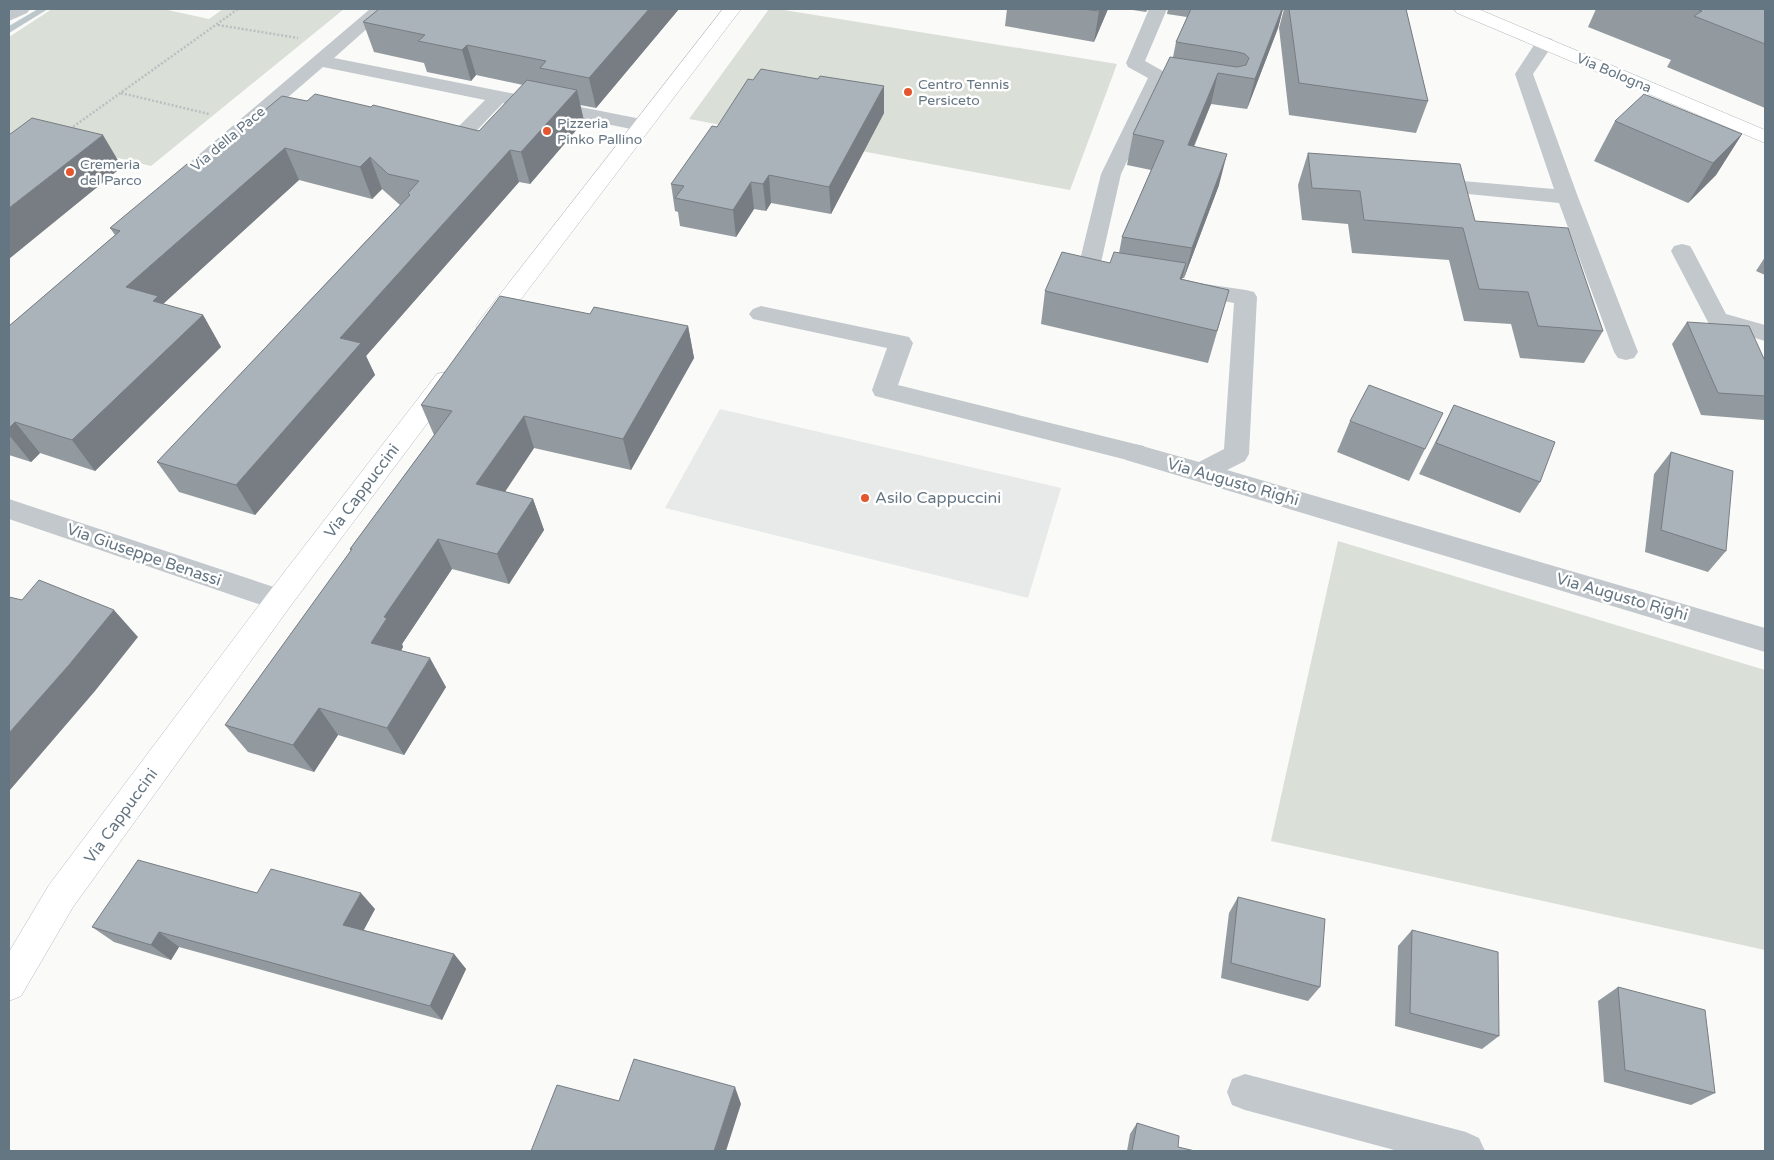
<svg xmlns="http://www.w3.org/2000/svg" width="1774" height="1160" font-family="'Varela Round',sans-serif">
	<rect width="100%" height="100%" fill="#fafaf8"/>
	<!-- built -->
	<path fill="#e8e9e9" d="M720 409 1061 488 1028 598 665 508Z"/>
	<!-- green -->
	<path fill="#dadfd7" d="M52 9H163L209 19 223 9H344L151 166 37 138 9 159V37Z
		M769 9H778L1117 64 1070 190 689 119Z
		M1338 541 1765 670V950L1271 841Z"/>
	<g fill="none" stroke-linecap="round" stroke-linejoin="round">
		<!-- stream -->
		<path fill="#bbc7cb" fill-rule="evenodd" d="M38 9H48L9 33V26Z"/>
		<defs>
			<path id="secondary" d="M723 9H741L496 332 488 334 480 332 476 326 480 320Z
				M1454 9H1478L1765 130V143L1457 13Z
				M446 372 455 374 458 380 455 386 289 608 73 907 21 996 9 1001V952L49 885 269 592 437 374Z"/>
		</defs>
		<!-- secondary casing -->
		<use href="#secondary" stroke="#b3babf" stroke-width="1"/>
		<!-- path -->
		<path stroke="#bbbfc2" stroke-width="2.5" stroke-dasharray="2 2" stroke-linecap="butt" d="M218 25 298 38
			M121 93 209 114
			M70 129 238 9"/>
		<!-- service -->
		<path fill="#c3c8cc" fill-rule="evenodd" d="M1545 37 1552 39 1554 43 1533 74 1578 197 1638 352 1634 358 1626 360 1618 358 1614 352 1559 203 1428 190 1421 188 1418 184 1421 180 1428 178 1554 189 1515 74 1538 39Z
			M1682 244 1690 246 1693 251 1726 314 1765 325V341L1709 324 1671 251 1674 246Z"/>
		<!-- pedestrian -->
		<path fill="#c3c8cc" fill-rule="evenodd" d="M761 306 909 337 913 343 898 385 1135 444 1144 446 1148 453 1144 460 1135 462 875 396 872 390 887 348 753 319 749 314 753 309Z"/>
		<!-- minor -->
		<path fill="#c3c8cc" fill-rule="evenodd" d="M9 9H30L27 13 9 21Z
			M370 9H389L334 58 641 119 648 121 651 125 648 129 641 131 503 103 463 145 456 147 429 141 426 137 429 133 436 131 451 134 485 100 323 67 176 194 169 196 162 194 159 190 162 186Z
			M1149 9H1167L1145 61 1170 75 1182 77 1185 81 1182 85 1175 87 1163 85 1121 174 1100 267 1119 271 1122 276 1119 281C1106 285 1093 280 1080 277L1077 272 1101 174 1148 78 1128 67 1126 63Z
			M1191 282 1246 290 1254 292 1257 297 1249 454 1245 461 1227 470 1765 628V652L1126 460 1122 453 1126 446 1135 444 1199 462 1224 449 1234 303 1183 294 1180 289 1183 284Z
			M9 499 289 592 293 600 289 608 279 611 9 519Z
			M1245 1074 1466 1132 1479 1138 1485 1151H1398L1245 1110 1232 1105 1227 1092 1232 1079Z"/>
		<!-- secondary -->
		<use href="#secondary" fill="#fff" fill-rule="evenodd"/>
	</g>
	<!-- wall -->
	<path fill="#929a9f" d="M379 9H679L596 108 580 105 584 121 530 184 519 182 366 356 375 375 255 515 179 492 157 462 400 205 382 189 372 199 299 180 163 304 203 315 221 347 95 471 40 453 31 462 9 455V326L115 235 110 228 197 166 307 101 371 107 479 131 523 85 476 75 471 81 427 72 424 63 374 52 363 22Z
		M1007 9H1108L1094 42 1005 26Z
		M1126 9H1148L1146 12Z
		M1168 9H1283L1278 28 1247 109 1211 104 1194 147 1219 185 1184 278H1182V279L1229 290 1208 363 1041 324 1045 291 1110 263 1119 253 1122 237 1151 170 1127 165 1133 134 1173 57 1176 42 1187 17 1167 14Z
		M1284 9H1406L1428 101 1416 133 1289 115 1279 28Z
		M1596 9H1765V108L1667 67 1671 60 1588 27Z
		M884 113 831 214 771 203 766 211 754 209 736 237 680 226 678 212 675 211 671 184 717 127Z
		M1615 121 1742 134 1716 175 1688 203 1594 161Z
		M1308 153 1475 221 1603 331 1584 363 1520 358 1511 324 1464 321 1449 260 1352 253 1348 224 1302 220 1298 185Z
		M1765 257V275L1756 271Z
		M590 314 688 326 694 358 631 470 534 448 505 492 533 499 544 530 509 584 452 569 402 644 403 647 401 651 446 687 404 755 338 735 314 772 248 752 225 725 351 551 350 549 434 435 421 405Z
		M1687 322 1765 361V418L1764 420 1701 415 1672 344Z
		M1454 405 1540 482 1520 513 1419 474Z
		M1350 421 1425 449 1409 481 1337 452Z
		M1671 452 1726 551 1708 572 1645 552 1654 474Z
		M257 893 375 909 363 930 454 954 466 969 442 1020 179 947 171 960 114 942 92 927Z
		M1238 897 1320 987 1308 1001 1221 978 1229 913Z
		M1412 930 1499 1036 1482 1049 1395 1026 1398 946Z
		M1618 987 1715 1093 1691 1105 1604 1082 1598 1001Z
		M1137 1123 1178 1147 1195 1151H1127L1130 1134Z"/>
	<!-- shaded-wall -->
	<path fill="#777d82" d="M649 9H679L596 108 589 78Z
		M1100 9H1108L1094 42 1099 11Z
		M1282 9H1283L1278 28 1247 109 1255 79Z
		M467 45 476 75 471 81 462 50Z
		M1218 73 1211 104 1181 176 1188 145Z
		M884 86V113L831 214 829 187Z
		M577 90 584 121 530 184 521 152Z
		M1742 134 1716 175 1688 203 1713 163Z
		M103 135 122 167 9 259V208Z
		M285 148 299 180 163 304 177 328 126 287Z
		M510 150 519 182 366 356 375 375 255 515 236 485 340 338Z
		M1227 154 1219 185 1184 278 1192 248Z
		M370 157 382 189 372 199 360 167Z
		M769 175 771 203 766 211 763 184Z
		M751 182 754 209 736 237 733 210Z
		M1186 263 1178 296 1180 279Z
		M1229 290 1208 363 1217 331Z
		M203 315 221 347 95 471 72 440Z
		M688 326 694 358 631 470 623 439Z
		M524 416 534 448 489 515 476 484Z
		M15 422 40 453 31 462 9 435V428Z
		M533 499 544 530 509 584 497 554Z
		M438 539 452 569 402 644 403 647 388 671 371 643 384 617Z
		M114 610 138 637 95 691 10 790 9 788V733Z
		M430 658 446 687 404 755 387 728Z
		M319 708 338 735 314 772 293 745Z
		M361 893 375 909 358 941 343 925Z
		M159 932 179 947 171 960 151 945Z
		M454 954 466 969 442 1020 430 1006Z
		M735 1087 741 1104 726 1151H714Z"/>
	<!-- building -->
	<path fill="#aab3b9" stroke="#777d82" d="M379 9H649L589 78 540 68 546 61 467 45 462 50 418 41 425 35 363 22Z
		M1082 9H1100L1099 11Z
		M1191 9H1282L1255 79 1218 73 1188 145 1227 154 1192 248 1122 237 1164 141 1133 134 1170 57 1237 67 1246 65 1249 58 1245 54 1238 52 1176 42Z
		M1289 9H1406L1428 101 1299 83Z
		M1696 9H1765V44L1694 16 1702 11Z
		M761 69 818 79 820 76 884 86 829 187 769 175 763 184 751 182 733 210 675 198 684 186 671 184 712 126 717 127 748 79 753 80Z
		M527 80 577 90 521 152 510 150 340 338 361 343 236 485 157 462 410 195 408 193 419 181 388 174 370 157 360 167 285 148 126 287 158 296 153 301 203 315 72 440 15 422 9 428V326L120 231 110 228 187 164 197 166 282 96 307 101 315 94 371 107 373 105 479 131Z
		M1644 94 1742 134 1713 163 1615 121Z
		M32 118 103 135 9 208V135Z
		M1308 153 1460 164 1475 221 1568 228 1603 331 1538 326 1528 292 1479 289 1463 228 1364 220 1360 191 1312 188Z
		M1062 252 1110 263 1114 252 1186 263 1180 279 1229 290 1217 331 1045 291Z
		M500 296 590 314 594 307 688 326 623 439 524 416 476 484 533 499 497 554 438 539 384 617 387 618 371 643 430 658 387 728 319 708 293 745 225 725 352 549H350L452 411 421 405Z
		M1687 322 1749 326 1765 361V396L1718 393Z
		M1369 385 1443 413 1425 449 1350 421Z
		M1454 405 1555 442 1540 482 1436 443Z
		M1671 452 1733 471 1726 551 1661 530Z
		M39 580 114 610 69 665 9 733V597L22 600Z
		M138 860 257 893 271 869 361 893 343 925 454 954 430 1006 159 932 151 945 92 927Z
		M1238 897 1325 919 1320 987 1231 963Z
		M1412 930 1498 952 1499 1036 1410 1013Z
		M1618 987 1705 1010 1715 1093 1625 1070Z
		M634 1059 735 1087 714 1151H531L557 1085 619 1101Z
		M1137 1123 1179 1136 1178 1147 1195 1151H1132Z"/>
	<!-- markers -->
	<g fill="#e4572e" stroke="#fff" stroke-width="2">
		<circle cx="908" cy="92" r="5"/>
		<circle cx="547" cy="131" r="5"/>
		<circle cx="70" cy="172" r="5"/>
		<circle cx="865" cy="498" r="5"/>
	</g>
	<g text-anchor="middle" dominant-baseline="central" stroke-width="5" stroke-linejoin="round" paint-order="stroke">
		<!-- far-street labels -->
		<g font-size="14" fill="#657683" stroke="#fff">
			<text transform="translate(1614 73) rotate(23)">Via Bologna</text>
			<text transform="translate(228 139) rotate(-40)">Via della Pace</text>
		</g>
		<!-- far-poi labels -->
		<g font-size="14" fill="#657683" stroke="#fff" text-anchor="start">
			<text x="918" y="84">Centro Tennis<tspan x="918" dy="16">Persiceto</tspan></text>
			<text x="557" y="123">Pizzeria<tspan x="557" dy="16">Pinko Pallino</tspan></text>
			<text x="80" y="164">Cremeria<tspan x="80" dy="16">del Parco</tspan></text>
		</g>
		<!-- street labels -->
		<g font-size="16" fill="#657683" stroke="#fff">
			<text transform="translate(1233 482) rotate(16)">Via Augusto Righi</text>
			<text transform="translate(362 491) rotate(-53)">Via Cappuccini</text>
			<text transform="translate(144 555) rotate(19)">Via Giuseppe Benassi</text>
			<text transform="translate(1622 597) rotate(16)">Via Augusto Righi</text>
			<text transform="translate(121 816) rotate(-54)">Via Cappuccini</text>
		</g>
		<!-- poi labels -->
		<g font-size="16" fill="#657683" stroke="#fff" text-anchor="start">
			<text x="875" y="498">Asilo Cappuccini</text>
		</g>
	</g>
	<!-- border -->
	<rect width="1774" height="1160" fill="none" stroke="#657683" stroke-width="20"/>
</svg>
